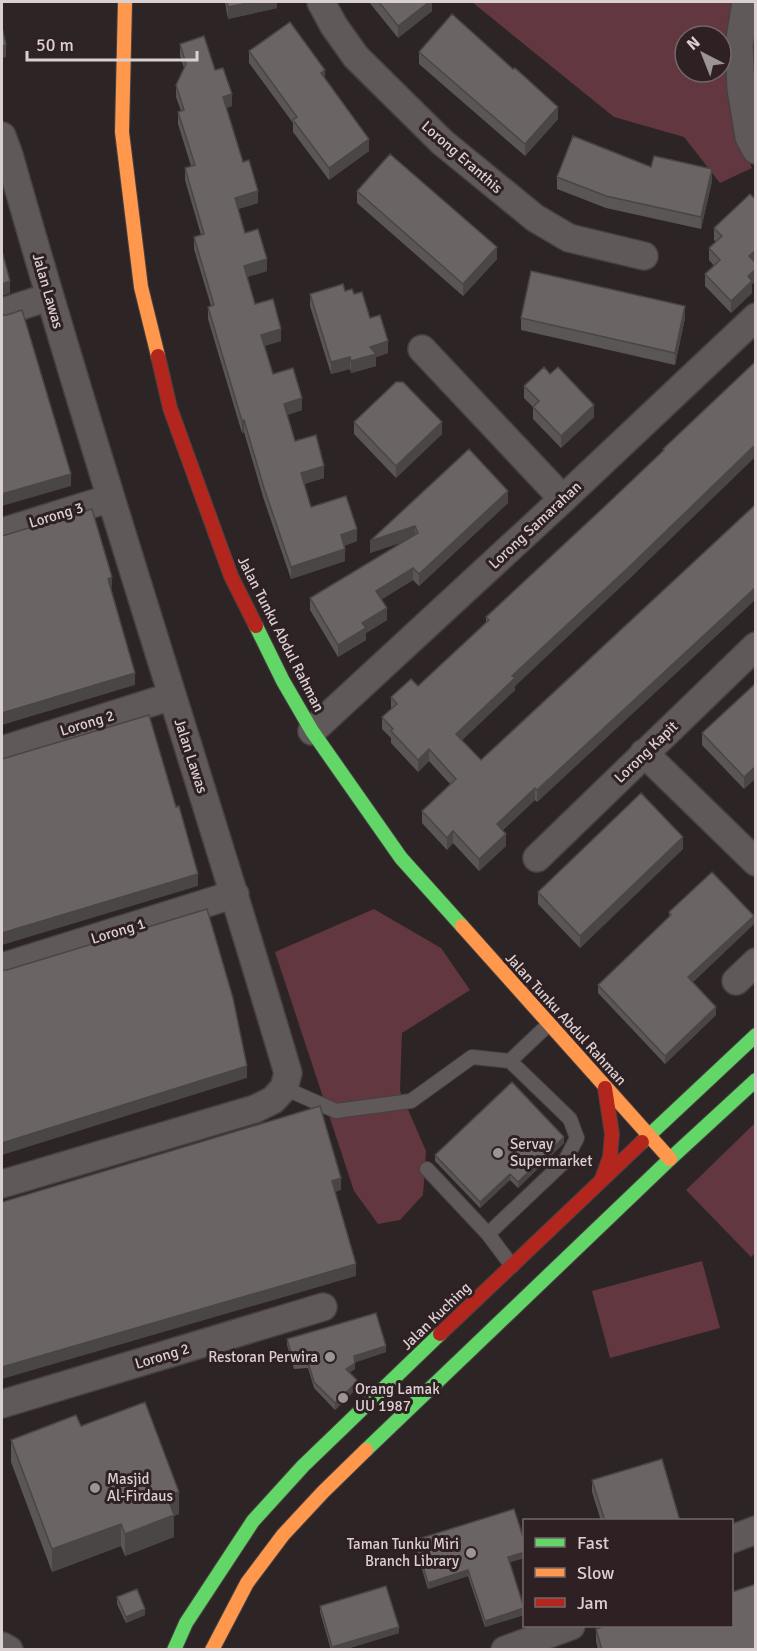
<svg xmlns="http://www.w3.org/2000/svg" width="757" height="1651" font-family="Signika,sans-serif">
	<rect width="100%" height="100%" fill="#2c2425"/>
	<!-- green -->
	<path fill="#62373f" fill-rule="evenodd" d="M472 2H733L728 24 731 118 752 168 720 183 684 137 614 117ZM685 36H721V72H685Z
		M374 909 441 948 470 990 402 1033 400 1091 426 1151 423 1195 400 1220 378 1224 354 1191 275 952Z
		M755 1123 756 1252 751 1257 686 1190Z
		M702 1261 720 1328 610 1358 592 1291Z"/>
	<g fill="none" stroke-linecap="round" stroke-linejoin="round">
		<defs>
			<path id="lane" d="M510 1061 549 1024
				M284 1088 336 1111 411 1101 472 1057 510 1061 570 1119 577 1138 565 1161 488 1234 512 1266
				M427 1169 488 1234"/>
			<path id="street" d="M321 2 334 26 356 57 442 142 535 218 569 238 644 256
				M746 2 739 45 741 89 749 137 756 150
				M2 136 9 155C96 463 197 766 288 1073L284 1088 273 1100 255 1109 2 1184
				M2 312 49 297
				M422 349 563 499
				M2 532 111 498
				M312 731 563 499 756 317
				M2 750 172 696
				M644 753 756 862
				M537 858 756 646
				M2 967 235 894
				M736 981 756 962
				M2 1404 323 1307
				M732 1539 756 1530
				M2 1646 9 1650
				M505 1650 571 1626"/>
			<path id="fast" d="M256 626 283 681 312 731 401 858 462 926
				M642 1142 756 1035
				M366 1450 670 1159 756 1080
				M174 1650 186 1623 253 1521 303 1466 440 1334"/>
			<path id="slow" d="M125 2 122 132 141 287 158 356
				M462 926 670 1159
				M212 1650 247 1583 283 1535 323 1492 366 1450"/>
			<path id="jam" d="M158 356 170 408 231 576 256 626
				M602 1179 610 1157 612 1134 605 1088
				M440 1334 642 1142"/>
		</defs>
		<!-- lane casing -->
		<use href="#lane" stroke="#474042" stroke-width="16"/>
		<!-- street casing -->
		<use href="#street" stroke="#474042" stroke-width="30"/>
		<!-- fast casing -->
		<use href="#fast" stroke="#474042" stroke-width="16"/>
		<!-- slow casing -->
		<use href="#slow" stroke="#474042" stroke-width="16"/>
		<!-- jam casing -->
		<use href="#jam" stroke="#474042" stroke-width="16"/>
		<!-- lane -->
		<use href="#lane" stroke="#5f595a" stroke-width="14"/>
		<!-- street -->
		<use href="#street" stroke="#5f595a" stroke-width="27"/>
		<!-- fast -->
		<use href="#fast" stroke="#63d668" stroke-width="14"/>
		<!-- slow -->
		<use href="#slow" stroke="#ff974d" stroke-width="14"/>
		<!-- jam -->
		<use href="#jam" stroke="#b3261e" stroke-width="14"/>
	</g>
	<!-- wall -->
	<path fill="#5b5656" d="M225 2H277V8L228 19Z
		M369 2H432V11L398 38Z
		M180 44 215 70 232 106 226 108 243 162 258 203 238 209 245 233 267 271 247 277 255 304 281 341 264 346 273 374 302 410 287 415 295 441 324 478 304 484 311 507 357 541 344 546 345 561 291 579 264 500 244 432 242 433 208 319V307L211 306 194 249V237L201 235 185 180V168L191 166 178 124V112L181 111 176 97V85L184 68 180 56Z
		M249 51 325 79 369 151 329 180 293 132V123L249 63Z
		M419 52 558 119 525 156 419 64Z
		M651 167 712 181 701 229 606 208 557 189V177Z
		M357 191 497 259 463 296 357 203Z
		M756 200V281L752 284V293L731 313 705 286V274L714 266 709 260V248L716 242 714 240V228Z
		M310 294H354L370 318 388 353 376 357V366L351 373 350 369 331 374 310 306Z
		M521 318H685L675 365 521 330Z
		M756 361V456L630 578 515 686V690L462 740 481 760 756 504V599L537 802 535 800 503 830 506 846 479 871 453 843 447 850 422 823V811L450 784 429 761 418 772 391 743V738L382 729V717L391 709V697L418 686 486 622V617L604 507 663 451V449Z
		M524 386 594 417 561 448 533 419V407L524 398Z
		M354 422 442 434 396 478 354 434Z
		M469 449 508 503 419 586 413 580 382 599 387 620 366 633V640L338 657 310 610V598L405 541 370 553Z
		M756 683V778L744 789 702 745V733Z
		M683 849 580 948 538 904V892Z
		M669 912 754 924 693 982 716 1015 665 1064 598 993V985L669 917Z
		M564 1143 518 1188 510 1180 480 1208 435 1161V1155Z
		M287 1339 386 1352 355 1362V1369L350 1372 358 1387 335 1410 314 1388 308 1368 294 1369 287 1345Z
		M81 1426 179 1514 174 1516V1537L125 1556 121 1546 52 1572 11 1462V1440Z
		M592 1480 680 1521H601L592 1492Z
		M415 1540 509 1563 524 1615 485 1627 468 1576 428 1589 415 1547Z
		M117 1597 145 1615 126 1623 117 1604Z
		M320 1606 399 1633 343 1650H331L320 1612Z
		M732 1626 756 1650H598L596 1641V1629Z"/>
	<!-- shaded-wall -->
	<path fill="#4a4646" d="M253 2H277V8L228 19V7Z
		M429 2H432V11L398 38V26Z
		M6 45V57L2 58V46Z
		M325 70V82L321 73Z
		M232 94V106L223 109V97Z
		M558 107V119L525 156V144Z
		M369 139V151L329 180V168Z
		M712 169V181L701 229V217Z
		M258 191V203L235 210V198Z
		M497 247V259L463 296V284Z
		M756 250V262L749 268V256Z
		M267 259V271L244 278V266Z
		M756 269V281L752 284V293L731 313V301L748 276Z
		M10 281V293L2 296V284Z
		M685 306V318L675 365V353Z
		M281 329V341L261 347V335Z
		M388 341V353L376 357V366L351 373V361L370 347Z
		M350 357V369L331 374V362Z
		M302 398V410L284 416V404Z
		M594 405V417L561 448V436Z
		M244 420V432L242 433V421Z
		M442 422V434L396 478V466Z
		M756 444V456L630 578 515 686V690L456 746V734L512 676Z
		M324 466V478L301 485V473Z
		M71 474V486L2 506V494Z
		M508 491V503L419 586V574Z
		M415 526V538L370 553V541Z
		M357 529V541L341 547V535Z
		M345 549V561L291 579V567Z
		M413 568V580L376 603V591Z
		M112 577V589L108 579Z
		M756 587V599L537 802V790Z
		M387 608V620L366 633V640L338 657V645L362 623Z
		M135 673V685L2 725V713Z
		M429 749V761L418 772V760Z
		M756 766V778L744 789V777Z
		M535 788V800L497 836V824Z
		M453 831V843L447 850V838Z
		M506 834V846L479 871V859Z
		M683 837V849L580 948V936Z
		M198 874V886L2 945V933Z
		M754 916V924L688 986V977Z
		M716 1007V1015L665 1064V1056Z
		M247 1066V1078L2 1155V1143Z
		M564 1137V1143L518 1188V1182Z
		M510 1174V1180L480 1208V1202Z
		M341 1178V1190L332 1193V1181Z
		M356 1264V1276L2 1379V1367Z
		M386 1346V1352L354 1363V1356Z
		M355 1363V1369L346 1375V1369Z
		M358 1381V1387L335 1410V1403Z
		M179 1492V1514L174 1516V1537L125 1556V1534L167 1496Z
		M121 1524V1546L52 1572V1549Z
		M525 1552V1558L508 1563V1557Z
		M468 1570V1576L428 1589V1583Z
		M524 1608V1615L485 1627V1621Z
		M145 1609V1615L126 1623V1617Z
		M399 1627V1633L343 1650H332V1647Z"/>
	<!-- building -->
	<path fill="#6a6464" stroke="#4a4646" stroke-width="1.5" d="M227 2H253L228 7Z
		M379 2H429L398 26Z
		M452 14 513 69 515 68 558 107 525 144 419 52Z
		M290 22 325 70 321 73 369 139 329 168 293 120 297 117 249 51Z
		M2 27 6 45 2 46Z
		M204 36 215 70 223 68 232 94 223 97 243 162 249 160 258 191 235 198 245 233 258 229 267 259 244 266 255 304 273 299 281 329 261 335 273 374 293 368 302 398 284 404 295 441 316 435 324 466 301 473 311 507 346 496 357 529 341 535 345 549 291 567 264 488 244 420 242 421 208 307 214 305 194 237 204 234 185 168 195 165 178 112 184 110 176 85 186 64 180 44Z
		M573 136 651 167 654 156 712 169 701 217 606 196 557 177Z
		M390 154 497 247 463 284 357 191Z
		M750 194 756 200V250L749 256 756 263V269L748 276 752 281 731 301 705 274 720 260 709 248 722 236 714 228Z
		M2 251 10 281 2 284Z
		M531 271 685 306 675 353 521 318Z
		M343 284 345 291 352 289 354 294 362 292 370 318 380 315 388 341 370 347 376 354 351 361 350 357 331 362 310 294Z
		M22 310 71 474 2 494V315H7Z
		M756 361V444L630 566 512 676 515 678 456 734 481 760 756 504V587L537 790 535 788 497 824 506 834 479 859 453 831 447 838 422 811 456 779 429 749 418 760 391 731 393 729 382 717 397 704 391 697 411 679 418 686 489 620 486 617 604 507 664 450 663 449Z
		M544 367 550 374 558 367 594 405 561 436 533 407 539 401 524 386Z
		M396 382H403L442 422 396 466 354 422Z
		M469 449 508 491 419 574 413 568 376 591 387 608 362 623 366 628 338 645 310 598 418 533 415 526 370 541Z
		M92 509 112 577 108 579 135 673 2 713V536Z
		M756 683V766L744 777 702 733Z
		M149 715 176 807 179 806 198 874 2 933V759Z
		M641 793 683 837 580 936 538 892Z
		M712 872 754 916 688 977 716 1007 665 1056 598 985 671 915 669 912Z
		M207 909 233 998 247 1066 2 1143V970H7Z
		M512 1082 564 1137 518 1182 510 1174 480 1202 435 1155Z
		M320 1106 341 1178 332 1181 356 1264 2 1367V1202Z
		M376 1313 386 1346 354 1356 355 1363 346 1369 358 1381 335 1403 314 1382 308 1362 294 1363 287 1339Z
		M145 1402 179 1492 167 1496 174 1515 125 1534 121 1524 52 1549 11 1440 76 1415 81 1426Z
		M662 1459 680 1521H605L592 1480Z
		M514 1509 525 1543V1552L508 1557 524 1608 485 1621 468 1570 428 1583 415 1540Z
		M756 1584V1650H602L596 1629 606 1626H732V1592Z
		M386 1586 399 1627 332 1647 320 1606Z
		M137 1589 145 1609 126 1617 117 1597Z"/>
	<!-- markers -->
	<g fill="#9d9495" stroke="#2f2123" stroke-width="2">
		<circle cx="498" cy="1153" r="6"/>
		<circle cx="330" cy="1357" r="6"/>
		<circle cx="343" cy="1398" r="6"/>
		<circle cx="95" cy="1488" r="6"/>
		<circle cx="471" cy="1553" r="6"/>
	</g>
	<g text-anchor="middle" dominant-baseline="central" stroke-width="6" stroke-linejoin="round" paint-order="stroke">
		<!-- street labels -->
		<g font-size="15" fill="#dad0d2" stroke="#2f2123">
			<text transform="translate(462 157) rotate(41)">Lorong Eranthis</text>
			<text transform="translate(48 291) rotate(74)">Jalan Lawas</text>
			<text transform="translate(56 515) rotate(-17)">Lorong 3</text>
			<text transform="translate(535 525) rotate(-43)">Lorong Samarahan</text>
			<text transform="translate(281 634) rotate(63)">Jalan Tunku Abdul Rahman</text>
			<text transform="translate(87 723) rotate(-17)">Lorong 2</text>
			<text transform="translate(646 752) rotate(-44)">Lorong Kapit</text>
			<text transform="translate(191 756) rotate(72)">Jalan Lawas</text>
			<text transform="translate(118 931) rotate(-17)">Lorong 1</text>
			<text transform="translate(566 1019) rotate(48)">Jalan Tunku Abdul Rahman</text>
			<text transform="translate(436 1316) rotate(-44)">Jalan Kuching</text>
			<text transform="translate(162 1356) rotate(-17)">Lorong 2</text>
		</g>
		<!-- poi labels -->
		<g font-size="15" fill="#dad0d2" stroke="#2f2123" text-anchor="start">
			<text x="510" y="1144">Servay<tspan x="510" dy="17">Supermarket</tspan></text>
			<text x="318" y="1357" text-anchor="end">Restoran Perwira</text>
			<text x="355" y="1389">Orang Lamak<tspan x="355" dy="17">UU 1987</tspan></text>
			<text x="107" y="1479">Masjid<tspan x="107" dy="17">Al-Firdaus</tspan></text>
			<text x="459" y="1544" text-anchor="end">Taman Tunku Miri<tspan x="459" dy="17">Branch Library</tspan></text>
		</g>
	</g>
	<!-- border -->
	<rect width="757" height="1651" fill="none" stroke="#dad0d2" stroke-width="6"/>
	<!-- legend -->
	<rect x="523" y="1519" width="210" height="108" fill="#2f2123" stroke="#736769" stroke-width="1.5"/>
	<rect x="535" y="1538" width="30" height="9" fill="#63d668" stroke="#736769" stroke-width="1.5"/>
	<text x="577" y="1549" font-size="18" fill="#dad0d2">Fast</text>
	<rect x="535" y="1568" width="30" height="9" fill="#ff974d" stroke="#736769" stroke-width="1.5"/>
	<text x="577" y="1579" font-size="18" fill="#dad0d2">Slow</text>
	<rect x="535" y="1598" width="30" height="9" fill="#b3261e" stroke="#736769" stroke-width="1.5"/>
	<text x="577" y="1609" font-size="18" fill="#dad0d2">Jam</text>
	<!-- north arrow -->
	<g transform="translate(703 54) rotate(318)"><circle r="28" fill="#2f2123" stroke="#736769" stroke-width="1.5"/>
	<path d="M0-4.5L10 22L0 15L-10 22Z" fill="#9d9495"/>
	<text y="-9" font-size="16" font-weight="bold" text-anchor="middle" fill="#dad0d2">N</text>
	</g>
	<!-- scale -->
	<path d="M27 51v9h170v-9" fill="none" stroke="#dad0d2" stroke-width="3"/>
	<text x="36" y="51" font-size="18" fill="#dad0d2" stroke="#2f2123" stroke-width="4.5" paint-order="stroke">50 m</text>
</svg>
